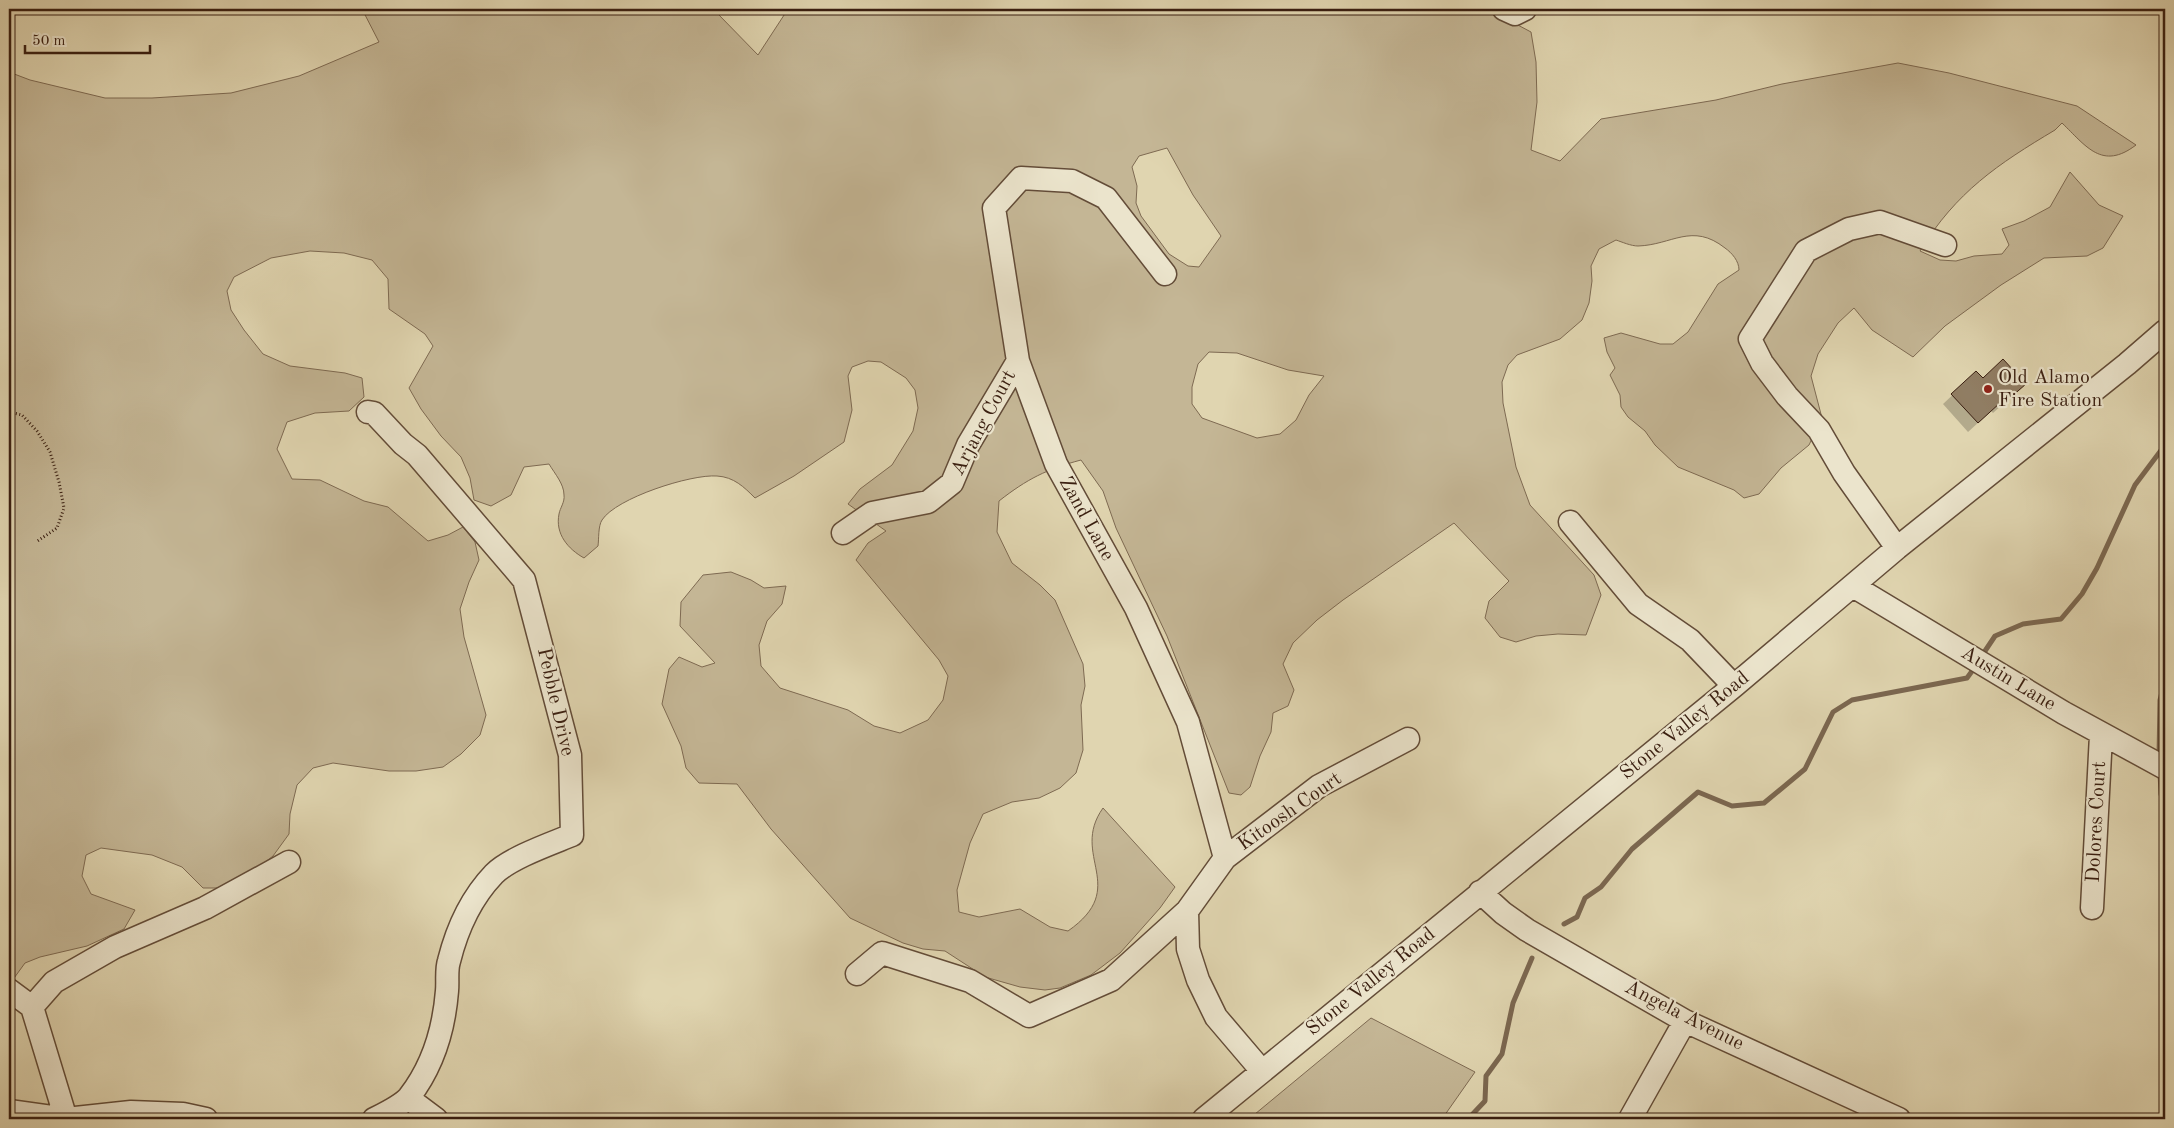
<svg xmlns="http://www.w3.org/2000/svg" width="2174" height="1128" font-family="'Old Standard TT',serif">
	<rect width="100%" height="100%" fill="#e0d5b0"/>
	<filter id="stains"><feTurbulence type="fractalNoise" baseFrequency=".004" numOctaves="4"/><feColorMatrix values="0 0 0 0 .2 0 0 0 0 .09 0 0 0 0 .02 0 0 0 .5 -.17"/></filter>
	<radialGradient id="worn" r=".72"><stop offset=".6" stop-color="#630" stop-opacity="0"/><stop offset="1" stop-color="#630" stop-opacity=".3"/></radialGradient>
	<!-- green -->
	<path fill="#c4b695" stroke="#7e6a52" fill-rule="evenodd" d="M362 9H717L719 15 758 55 788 9H1491L1497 14 1531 32 1536 62 1537 102 1531 150 1560 161 1601 119 1716 100 1782 84 1898 63 1949 73 2077 106 2136 145C2102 171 2086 146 2062 123L2055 130C1998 164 1956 192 1920 251L1940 260 1956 261 1974 256 2002 254 2009 245 2002 229 2024 221 2050 207 2070 172 2099 205 2123 216 2103 248 2087 256 2044 258 2001 285 1945 326 1913 357 1872 330 1854 308 1838 323 1818 354 1811 376 1822 418 1809 445 1781 468 1759 494 1744 498 1734 490 1678 467 1655 445 1645 431 1628 417 1621 407 1620 395 1610 375 1615 368 1607 352 1604 338 1621 333 1660 344H1673L1688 332 1718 284 1739 270C1739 261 1732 253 1725 248 1692 222 1672 245 1638 246 1631 246 1622 242 1616 240L1599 249 1591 266 1592 281 1589 303 1582 320 1560 339 1517 355 1508 365 1502 382 1503 403 1516 467 1530 505 1594 575 1601 595 1586 635 1558 634 1536 636 1516 642 1500 637 1485 618 1489 601 1509 581 1454 523 1343 600 1317 620 1293 643 1283 664 1294 690 1288 706 1273 713 1271 732 1260 756 1250 787 1241 795 1229 793 1167 636 1116 528 1103 491 1081 460C1047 469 1027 479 999 501L997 532 1012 563 1040 585 1055 600 1083 664 1085 686 1081 705 1083 750 1076 773 1060 788 1039 798 1012 802 983 814 970 843 957 890 959 912 979 917 1020 909 1050 927 1068 931C1131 887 1069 856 1103 808L1175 887 1160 908 1120 953 1091 975 1060 988 1045 990 1020 987 985 977 945 951 923 949 903 943 850 918 771 829 737 784 699 783 686 768 681 746 662 704 669 669 679 657 702 667 715 663 680 626 681 602 703 575 731 572 751 580 764 588 786 586 782 604 767 621 759 645 761 666 780 688 848 710 874 726 900 733 928 720 943 700 948 676 939 660 856 560 868 543 886 531 848 504 860 489 892 465 913 431 918 408 915 390 906 378 881 362 868 361 852 367 848 376 852 410 844 442 794 476 755 498C744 487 734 477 717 476 691 474 616 498 602 520 598 526 599 539 598 546L584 558C568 549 555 534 559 514 560 508 565 502 564 495 564 484 555 474 549 464L524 467 511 495 491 506 474 500 470 478 461 457 441 436 421 409 409 388 433 346 425 334 389 309 388 279 372 260 344 253 310 251 271 258 234 277 227 291 231 310 244 330 263 354 290 366 345 373 362 378 364 397 349 411 315 413 287 422 277 449 292 479 320 480 364 501 388 507 428 541 448 535 463 527 475 542 479 560 469 582 460 609 464 637 486 715 480 735 461 754 443 767 416 771H389L333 763 313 768 297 785 290 814 289 834 273 856 250 874 218 888H203L182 867 152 855 101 848 86 855 82 876 91 894 135 910 124 929 87 946 40 957 25 963 9 985V72L30 80 105 98H152L231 93 299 76 379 42ZM1167 148 1193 195 1221 236 1199 267 1188 266 1169 254 1141 216 1136 203 1137 186 1132 167 1139 156ZM1209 352 1237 353 1288 370 1324 376 1309 395 1296 420 1280 434 1257 438 1202 418 1192 404V387L1198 364Z
		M1371 1018 1475 1072 1442 1119H1249Z"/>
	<!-- shadow -->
	<path fill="#0003" d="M1976 373 1983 380 2015 393 1993 413 1991 411 1968 432 1943 404Z"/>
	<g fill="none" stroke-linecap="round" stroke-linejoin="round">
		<!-- stream -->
		<path stroke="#7b6750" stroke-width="5" d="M1981 657 1995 636 2023 624 2061 619 2082 594 2097 568 2135 485 2165 445
			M2159 758 2160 700 2165 680
			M2160 772 2161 794 2165 811
			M1564 924 1577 917 1585 898 1601 887 1632 849 1698 792 1732 806 1764 803 1805 769 1833 712 1852 700 1967 678 1975 667
			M1468 1119 1485 1101 1486 1076 1502 1054 1513 1003 1532 958"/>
	</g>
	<!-- building -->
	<path fill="#907d63" stroke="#391e10" d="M2003 359 2026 384 2003 404 2001 402 1978 423 1951 394 1976 371 1983 378Z"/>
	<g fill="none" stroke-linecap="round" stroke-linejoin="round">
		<defs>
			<path id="minor" d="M1504 9 1515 14 1525 9
				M1165 274 1106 198 1072 181 1021 178 994 208 1018 361 1056 464 1136 608 1188 722 1225 858
				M368 412 374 413 403 444 417 455 524 580 570 755 572 835C550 844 510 858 494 874 471 898 457 929 449 961 446 970 448 981 447 991 444 1029 433 1066 409 1097 401 1106 384 1114 374 1119
				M1570 522 1638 604 1690 640 1734 686
				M843 533 872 513 928 502 952 483 968 445 1018 361
				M1897 548 1844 473 1819 430 1787 396 1762 363 1750 339 1806 251 1849 229 1880 222 1945 245
				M1853 586 2064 713 2165 768
				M1480 892 1503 913 1527 930 1685 1021 1899 1119
				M2092 908 2101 735
				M857 974 882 953 970 981 1029 1016 1111 980 1187 911
				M9 990 32 1007
				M32 1007 54 982 115 947 205 908 289 862
				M32 1007 66 1119
				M1262 1071 1216 1017 1198 980 1188 949 1187 911 1225 858 1319 786 1408 739
				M408 1098 436 1119
				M9 1111 66 1119 131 1112 183 1114 206 1119
				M1204 1119 1734 686 1897 548 2127 364 2165 331
				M1630 1119 1685 1021"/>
		</defs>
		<!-- minor casing -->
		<use href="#minor" stroke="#634c38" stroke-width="25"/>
		<!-- path -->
		<path stroke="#391e10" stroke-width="3" stroke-dasharray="1 2.5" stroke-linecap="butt" d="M9 412 22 415 37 431 50 452 59 482 64 508 57 528 36 542"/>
		<!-- minor -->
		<use href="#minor" stroke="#ebe4cc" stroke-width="22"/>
	</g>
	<!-- markers -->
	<circle fill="#8f2418" stroke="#ebe4cc" stroke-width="2" cx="1988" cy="389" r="5"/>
	<g text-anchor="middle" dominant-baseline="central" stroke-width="4.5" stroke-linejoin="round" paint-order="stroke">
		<!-- poi labels -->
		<g font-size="20" fill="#391e10" stroke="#ebe4cc" text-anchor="start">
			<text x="1998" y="378">Old Alamo<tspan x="1998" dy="23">Fire Station</tspan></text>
		</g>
		<!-- street labels -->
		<g font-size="20" fill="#391e10" stroke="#ebe4cc">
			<text transform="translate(984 423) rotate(-62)">Arjang Court</text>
			<text transform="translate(1086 519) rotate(61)">Zand Lane</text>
			<text transform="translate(2008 679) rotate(31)">Austin Lane</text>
			<text transform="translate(555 702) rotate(77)">Pebble Drive</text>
			<text transform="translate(1685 726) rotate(-39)">Stone Valley Road</text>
			<text transform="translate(1290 812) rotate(-35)">Kitoosh Court</text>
			<text transform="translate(2097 822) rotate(-87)">Dolores Court</text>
			<text transform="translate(1371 982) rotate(-39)">Stone Valley Road</text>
			<text transform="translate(1684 1016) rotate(27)">Angela Avenue</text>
		</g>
	</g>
	<!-- margin -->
	<rect width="2174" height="1128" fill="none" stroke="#e0d5b0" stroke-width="30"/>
	<rect x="10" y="10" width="2154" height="1108" fill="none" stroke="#391e10" stroke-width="2.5"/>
	<rect x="15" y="15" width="2144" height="1098" fill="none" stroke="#391e10"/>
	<!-- scale -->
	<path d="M25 45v8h125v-8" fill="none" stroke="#391e10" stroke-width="2.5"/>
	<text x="32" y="45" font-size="15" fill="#391e10" stroke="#ebe4cc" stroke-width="4" paint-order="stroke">50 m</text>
	<rect width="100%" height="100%" filter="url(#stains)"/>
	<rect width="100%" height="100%" fill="url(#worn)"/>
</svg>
